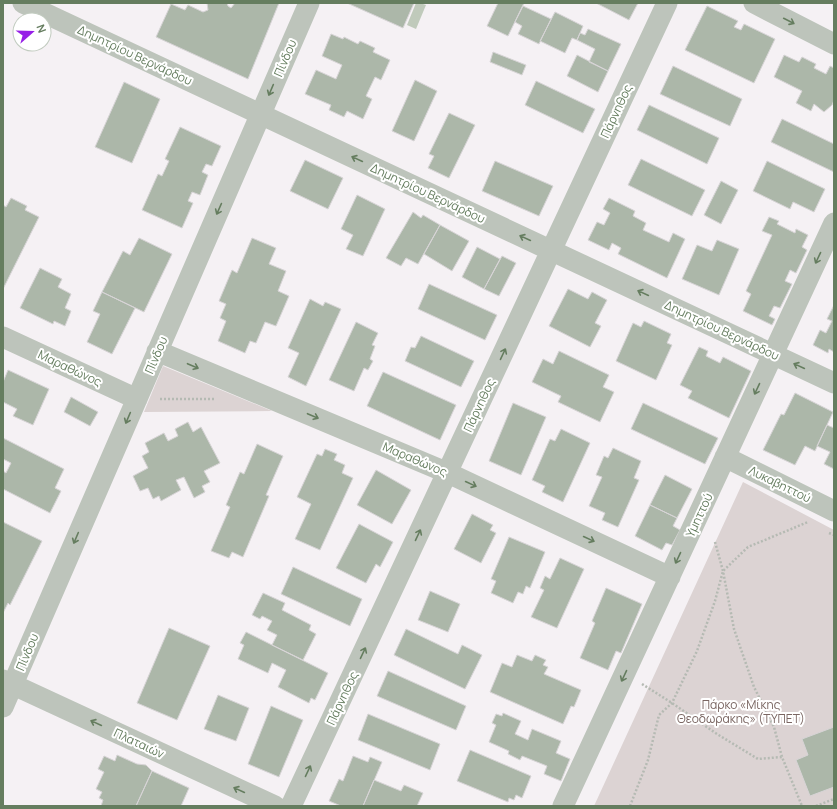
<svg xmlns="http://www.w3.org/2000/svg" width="837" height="809" font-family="Manrope,sans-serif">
	<rect width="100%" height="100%" fill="#f5f1f4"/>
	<!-- green -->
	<path fill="#dcd3d3" d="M163 366 272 411 144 412Z
		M743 482 834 530V806H594Z"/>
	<!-- water -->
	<path fill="#c0cabb" d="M416 3H420L426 5 416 29 407 25Z"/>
	<!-- building -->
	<path fill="#acb7a9" stroke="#d7d4d6" d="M207 3H227L228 6 231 8 235 3H279L248 79 156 37 171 4 185 10 188 5 203 12 208 10Z
		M347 3H414L403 28Z
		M498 3H524L508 36 487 26Z
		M596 3H638L629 20Z
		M523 6 551 19 539 44 518 34 522 26 515 22Z
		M707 6 738 21 734 27 741 30 744 24 775 39 754 83 685 50Z
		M555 12 583 26 577 40 572 38 565 53 540 41Z
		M588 29 621 44 608 71 589 62 595 49 577 40 580 33 585 35Z
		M331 34 343 39 344 37 358 44 360 41 375 48 373 52 390 60 381 80 375 77 366 96 372 99 363 119 347 111 344 117 329 110 331 105 305 94 316 70 336 79 342 65 322 56Z
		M493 52 526 65 522 75 490 62Z
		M577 55 608 71 598 92 567 76Z
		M784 55 799 62 802 57 816 64 814 68 826 74 830 66 834 68V100L832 105 824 112 814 104 811 111 796 103 802 91 774 77Z
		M673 66 742 99 730 126 660 94Z
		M415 80 437 91 414 141 392 131Z
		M536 81 595 109 583 133 525 105Z
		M124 82 160 99 132 163 95 147Z
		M649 105 719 138 707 164 637 130Z
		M449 113 475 125 449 178 428 168 434 156 429 154Z
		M782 119 834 144V172L771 142Z
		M180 127 221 146 212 166 206 164 202 172 208 175 200 195 192 192 188 201 193 203 182 228 142 210 158 174 162 176 169 161 165 159Z
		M641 159 705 190 692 216 628 185Z
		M305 160 343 178 328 209 290 191Z
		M495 161 553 186 539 216 482 191Z
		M767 161 825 189 814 212 793 202 790 209 753 191Z
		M721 181 738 190 721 224 704 215Z
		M357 195 385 209 363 256 346 249 353 235 341 229Z
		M11 198 27 206 25 210 39 217 3 289V205L6 207Z
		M609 198 635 211 633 216 646 223 643 230 669 242 673 233 685 239 667 278 618 254 621 248 612 243 609 250 588 240 597 222 604 225 610 213 603 209Z
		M413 212 421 218 423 215 440 225 418 264 406 258 401 266 386 258Z
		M769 217 779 221 777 224 795 233 796 229 808 235 802 247 807 250 796 273 790 270 785 281 792 284 780 308 774 306 769 316 775 319 772 325 743 311 751 294 746 291 772 235 762 231Z
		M440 225 469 241 452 271 424 254Z
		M139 238 172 254 144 312 102 292 123 251 130 255Z
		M252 238 276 248 269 264 286 271 278 291 289 296 276 326 265 322 256 343 250 341 245 353 218 341 226 321 220 318 226 304 219 301 232 270 237 273Z
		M717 240 739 249 719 295 682 279 697 245 712 251Z
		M477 247 500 259 484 289 462 277Z
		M502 256 516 263 499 296 484 289Z
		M40 268 62 279 58 287 71 294 65 308 71 311 65 326 54 321 53 324 20 308Z
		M429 284 497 315 485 340 418 309Z
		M568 289 588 299 592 292 607 300 595 323 601 326 590 347 549 326Z
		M102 292 135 308 112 354 87 342 100 314 93 311Z
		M310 299 323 306 325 302 341 309 306 386 288 377 299 353 288 348Z
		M834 305V352L829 349 828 353 813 345 820 330 826 333 832 321 827 319Z
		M644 321 671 334 667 343 672 345 656 380 616 361 633 323 641 327Z
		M356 322 378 333 372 345 375 346 370 359 373 361 368 370 364 368 354 391 329 380Z
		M421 336 474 361 461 387 405 361 411 347 415 348Z
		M699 347 708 351 706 356 720 363 723 357 751 371 729 418 688 398 692 391 680 385Z
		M559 351 609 375 603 387 614 392 600 422 558 402 561 396 532 382 543 359 553 364Z
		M8 370 49 389 33 425 13 416 17 409 3 402V382Z
		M383 372 456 405 440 440 367 406Z
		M795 393 833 412 815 451 805 446 795 465 763 450 781 414 784 415Z
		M71 397 98 412 90 426 64 412Z
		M513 403 546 417 521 475 489 461Z
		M643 403 718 438 705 464 631 429Z
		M188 422 193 432 201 427 220 463 204 471 210 482 202 486 205 492 194 498 184 477 176 480 181 490 161 501 159 496 153 499 148 488 140 491 133 476 148 468 142 456 149 452 145 443 164 433 168 441 178 436 175 429Z
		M827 425 834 428V469L824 464 830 452 817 446Z
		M561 429 590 443 563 502 542 492 545 486 532 480 550 439 555 441Z
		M3 438 64 469 55 488 61 491 50 513 3 489V471L6 473 11 463 3 459Z
		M257 444 283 456 266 495 269 496 243 557 232 552 229 558 211 551 230 507 226 505 240 472 244 474Z
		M613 448 641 461 634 478 639 480 618 527 602 520 605 513 589 506 602 477 596 475 604 456 608 458Z
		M325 449 337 454 334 460 345 465 342 473 353 478 320 550 295 539 311 504 297 497 317 454 322 456Z
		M376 470 411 490 392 524 357 505Z
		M665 475 692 489 677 518 650 505Z
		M650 505 677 518 673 526 680 530 672 545 666 543 662 550 635 536Z
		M472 514 493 525 490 530 496 533 481 563 454 549Z
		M3 522 42 541 10 605 8 603 3 613Z
		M359 524 393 542 380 567 376 564 366 583 336 568Z
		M509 537 545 552 530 588 526 586 523 594 518 592 513 603 491 593 496 581 491 579Z
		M560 558 584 569 557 628 531 617 544 590 540 588 545 576 550 579Z
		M293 567 362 599 350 626 281 594Z
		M606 588 642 604 621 653 616 651 608 670 580 658 595 623 592 621Z
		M430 591 460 604 448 632 418 620Z
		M263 593 285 603 282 610 311 625 309 630 316 634 303 660 272 645 277 635 267 630 272 621 262 616 260 619 252 615Z
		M169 628 210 646 177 720 137 703Z
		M406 629 458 654 462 645 482 655 465 689 394 655Z
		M246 632 328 673 315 700 311 698 309 703 278 687 286 670 272 663 268 673 238 659 244 645 240 643Z
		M517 655 532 661 535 655 546 660 543 665 548 667 544 674 581 690 574 707 571 706 563 724 490 692 502 663 512 667Z
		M388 671 466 706 456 730 377 696Z
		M218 695 249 708 236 741 204 729Z
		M271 706 303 720 279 777 248 764Z
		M503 713 521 721 515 734 528 740 532 729 561 741 556 753 570 759 561 781 544 774 547 766 522 756 520 760 508 754 509 751 489 742 496 725 492 723 496 714 502 716Z
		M368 714 440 744 430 770 358 740Z
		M834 727V787L810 796 796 760 808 755 802 739Z
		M470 750 531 776 522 798 516 795 514 800 509 798 508 802 457 781Z
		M117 755 137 764 146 765 152 771 136 806H101L103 800 99 798 102 792 96 789 104 772 98 769 104 756 115 761Z
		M353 756 368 762 370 757 382 762 363 806H341L329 801 339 779 343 781Z
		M152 771 189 788 181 806H136Z
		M374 780 401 791 404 785 423 793 417 806H363Z"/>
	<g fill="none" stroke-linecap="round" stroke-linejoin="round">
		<!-- path -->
		<path stroke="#b5bab3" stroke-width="2.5" stroke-dasharray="2 2" stroke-linecap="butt" d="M160 399H215
			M829 533 834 535
			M715 542 723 571 734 629 754 687 774 727 782 757
			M642 684 672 703 717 734 758 759 782 757 802 806
			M630 806 648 760 659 715 672 703 697 651 715 601 723 571 748 547 808 522
			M816 806 834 799"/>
		<!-- minor -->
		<path stroke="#bdc4bb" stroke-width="21" d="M23 3 834 383
			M754 3 834 44
			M3 337 137 399
			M157 351 448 473 670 577
			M725 457 834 511
			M3 680 275 806
			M3 707 309 3
			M291 806 667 3
			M563 806 834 223"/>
	</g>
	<!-- one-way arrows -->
	<defs><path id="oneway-shaft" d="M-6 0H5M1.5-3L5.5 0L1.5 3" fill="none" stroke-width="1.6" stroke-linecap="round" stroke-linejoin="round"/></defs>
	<g stroke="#657d5f">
		<use href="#oneway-shaft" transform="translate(789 21) rotate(27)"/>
		<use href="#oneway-shaft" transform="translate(271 90) rotate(113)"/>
		<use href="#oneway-shaft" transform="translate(357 159) rotate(-155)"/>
		<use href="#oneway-shaft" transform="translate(219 209) rotate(114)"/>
		<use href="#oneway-shaft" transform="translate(525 238) rotate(-155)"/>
		<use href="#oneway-shaft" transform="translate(818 258) rotate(115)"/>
		<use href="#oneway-shaft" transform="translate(643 293) rotate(-155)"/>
		<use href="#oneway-shaft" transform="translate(503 354) rotate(-65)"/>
		<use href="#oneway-shaft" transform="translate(193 366) rotate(23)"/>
		<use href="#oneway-shaft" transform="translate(799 366) rotate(-155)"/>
		<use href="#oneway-shaft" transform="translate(757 389) rotate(115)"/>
		<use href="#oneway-shaft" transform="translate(313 416) rotate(23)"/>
		<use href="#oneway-shaft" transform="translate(128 418) rotate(113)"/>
		<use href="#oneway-shaft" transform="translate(471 484) rotate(25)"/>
		<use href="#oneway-shaft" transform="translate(418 535) rotate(-65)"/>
		<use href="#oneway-shaft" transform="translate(76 538) rotate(113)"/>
		<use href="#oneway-shaft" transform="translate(589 539) rotate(25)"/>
		<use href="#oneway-shaft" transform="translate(678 558) rotate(115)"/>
		<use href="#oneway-shaft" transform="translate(363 653) rotate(-65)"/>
		<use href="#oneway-shaft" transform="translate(624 676) rotate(115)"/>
		<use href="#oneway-shaft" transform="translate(96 723) rotate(-155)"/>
		<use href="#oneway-shaft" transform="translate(308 771) rotate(-65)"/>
		<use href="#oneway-shaft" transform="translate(239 790) rotate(-155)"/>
	</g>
	<g text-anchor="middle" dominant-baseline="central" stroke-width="4" stroke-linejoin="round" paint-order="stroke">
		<!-- street labels -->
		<g font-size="12" fill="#657d5f" stroke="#fff">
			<text transform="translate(135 55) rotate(25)">Δημητρίου Βερνάρδου</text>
			<text transform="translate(285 58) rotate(-67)">Πίνδου</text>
			<text transform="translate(616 111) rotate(-65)">Πάρνηθος</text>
			<text transform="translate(428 193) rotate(25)">Δημητρίου Βερνάρδου</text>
			<text transform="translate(722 330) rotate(25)">Δημητρίου Βερνάρδου</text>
			<text transform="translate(156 355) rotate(-67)">Πίνδου</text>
			<text transform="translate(70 368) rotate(25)">Μαραθώνος</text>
			<text transform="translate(479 405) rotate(-65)">Πάρνηθος</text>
			<text transform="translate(415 459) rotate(23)">Μαραθώνος</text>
			<text transform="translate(780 484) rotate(26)">Λυκαβηττού</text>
			<text transform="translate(699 515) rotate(-65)">Υμηττού</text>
			<text transform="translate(27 652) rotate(-67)">Πίνδου</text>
			<text transform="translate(342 698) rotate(-65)">Πάρνηθος</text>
			<text transform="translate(139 743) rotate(25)">Πλαταιών</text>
		</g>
		<!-- park labels -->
		<g font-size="12" fill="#7a6662" stroke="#fff">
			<text x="741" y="704">Πάρκο «Μίκης<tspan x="741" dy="14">Θεοδωράκης» (ΤΥΠΕΤ)</tspan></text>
		</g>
	</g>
	<!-- border -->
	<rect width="837" height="809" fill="none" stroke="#657d5f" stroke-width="8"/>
	<!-- north arrow -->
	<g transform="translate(32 32) rotate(70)"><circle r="19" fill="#ffffff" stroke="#c1cbbf"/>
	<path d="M0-3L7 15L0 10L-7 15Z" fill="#971fe7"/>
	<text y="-6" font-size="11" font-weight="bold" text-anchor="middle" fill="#657d5f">N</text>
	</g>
</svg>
